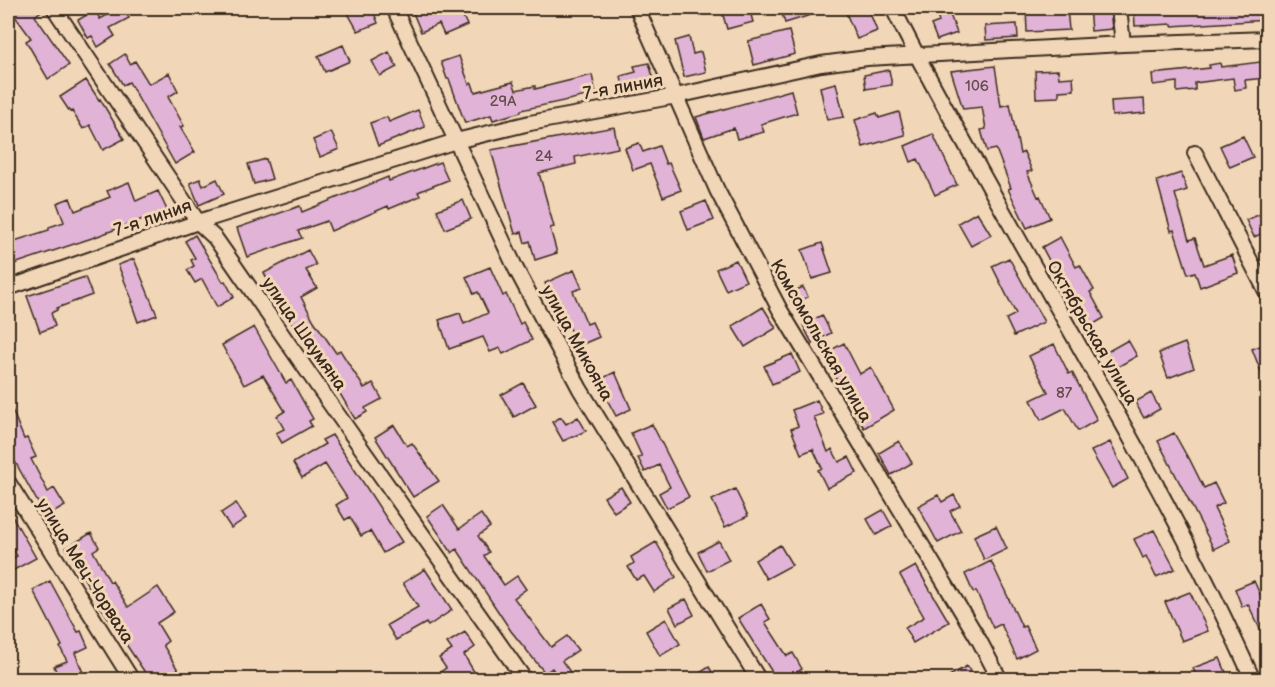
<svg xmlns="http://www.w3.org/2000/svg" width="1275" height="687" font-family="'Balsamiq Sans',sans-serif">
	<rect width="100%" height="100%" fill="#f1d7b8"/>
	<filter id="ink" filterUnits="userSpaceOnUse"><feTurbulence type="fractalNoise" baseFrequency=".0167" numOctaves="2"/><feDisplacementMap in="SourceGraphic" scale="12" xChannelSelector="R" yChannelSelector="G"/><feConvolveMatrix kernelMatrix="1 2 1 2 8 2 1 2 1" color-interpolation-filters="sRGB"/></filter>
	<g filter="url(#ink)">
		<!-- building -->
		<path fill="#e1b3d7" stroke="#3b2a1e" stroke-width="1.5" d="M9 8H45L35 16 69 65 48 79 26 41 31 38Z
			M121 8H123L129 18 110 28 115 36 98 47 92 36 88 38 78 20 95 10 100 19Z
			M345 8H372L378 23 358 31Z
			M411 8H435L438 14 453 8H459L467 25 444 35 439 24 421 32Z
			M721 8H749L753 22 727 29Z
			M780 8H827V10L785 23Z
			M844 8H868L877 31 857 39Z
			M1026 8H1067L1069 30 1027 32Z
			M1089 8H1110L1112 29 1091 31Z
			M1134 8H1158L1159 9 1266 8 1267 20 1172 26V24L1135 26Z
			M949 12 957 33 937 40 931 25 939 22 937 16Z
			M1017 24 1018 38 986 40 985 26Z
			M789 31 795 54 754 65 748 41Z
			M689 37 693 54 701 52 706 72 684 77 675 41Z
			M343 45 350 61 325 72 318 56Z
			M389 52 397 67 380 76 372 61Z
			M125 54 130 64 135 61 149 84 169 73 178 91 168 97 184 126 180 127 195 152 175 164 129 82 123 85 110 64Z
			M459 56 469 84 472 83 475 92 513 82 516 90 535 86V89L592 75 596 94 521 110V112L493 120 491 115 465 123 449 79H447L441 62Z
			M1268 61V78L1245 80 1246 88 1235 90 1233 78 1195 83V90L1177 92V82L1153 85 1152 74 1210 68 1209 65 1220 63 1221 67Z
			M649 63 654 80 623 88 621 76 636 72 634 66Z
			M995 66 1001 106 1010 104 1020 154 1024 152 1032 171 1027 172 1038 197 1040 196 1050 218 1027 228 1008 189 1011 188 996 149 987 151 981 130 986 129 982 107 963 109 951 71Z
			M889 70 892 85 866 89 864 75Z
			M1058 70 1059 78 1073 77 1074 90 1059 91V97L1036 98 1035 71Z
			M86 80 99 100 100 99 124 139 103 150 90 125 83 129 72 111 70 112 60 97Z
			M836 83 844 117 827 120 820 87Z
			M791 90 797 113 761 124 764 132 737 139 734 128 704 138 696 117Z
			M1144 99 1145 113 1112 116 1111 101Z
			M418 110 425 127 378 146 370 123 387 117 389 122Z
			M899 112 905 135 863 147 855 120 877 113 879 118Z
			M614 127 618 148 575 157 576 164 539 173 554 227 550 228 557 253 535 260 530 241 525 243 522 232 515 234 491 150Z
			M331 132 339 149 320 157 313 140Z
			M933 134 957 185 935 195 918 159 911 162 905 146Z
			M1243 136 1253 157 1230 167 1220 146Z
			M639 143 643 152 659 146 666 164 669 163 681 190 663 197 650 164 633 170 625 148Z
			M266 159 272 179 254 184 248 164Z
			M440 162 448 180 418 192 420 196 389 209 388 206 331 231 327 221 298 231 302 238 247 257 237 228 300 206 302 212 388 177 389 181Z
			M1181 173 1187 190 1175 194 1189 240 1195 238 1204 265 1232 255 1238 273 1200 287 1195 272 1188 274 1174 230 1171 231 1157 181Z
			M200 179 203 186 217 179 224 194 199 205 190 183Z
			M129 182 136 201 158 191 167 210 95 237 8 266V243L49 230V227L64 222 57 203 70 198 75 211 110 197 107 191Z
			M463 200 471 219 445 229 437 210Z
			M706 201 714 220 688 230 681 211Z
			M1268 211V231L1254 237 1246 220Z
			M977 212 991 235 971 246 958 223Z
			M195 235 223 282 225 281 234 297 217 307 202 279 195 283 187 270 194 266 191 260 195 258 185 241Z
			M1060 237 1076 267 1080 265 1094 290 1090 292 1104 318 1087 328 1080 315 1083 314 1057 263 1052 266 1042 247Z
			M822 243 832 273 812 279 802 250Z
			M308 250 316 265 306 270 317 288 301 297 314 321 336 353 340 350 364 388 373 383 382 399 365 408 367 412 355 419 318 357 315 359 282 308 264 273Z
			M1009 258 1044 322 1014 336 1006 319 1016 314 992 266Z
			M134 259 157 315 138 322 131 302H133L118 265Z
			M736 260 746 281 726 290 716 269Z
			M490 267 503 296 506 294 520 324 523 322 532 340 503 354 500 348 490 352 483 337 449 349 439 320 460 313 464 324 488 313 478 292 474 294 466 277Z
			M574 270 582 288 573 291 587 324 592 322 599 337 578 346 564 315 562 316 545 283Z
			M85 277 92 295 57 308V310L51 313 55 326 40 332 27 296Z
			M803 287 808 297 792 304 788 294Z
			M763 307 776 328 745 347 732 326Z
			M822 315 831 333 812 343 803 325Z
			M254 327 286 383 291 380 313 419 309 421 312 426 282 443 276 433 284 429 277 416 285 411 263 375 244 385 222 345Z
			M1128 340 1137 356 1114 369 1105 353Z
			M844 343 860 374 871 367 894 410 864 428 839 386 829 363 836 360 831 350Z
			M1185 343 1194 368 1168 378 1159 353Z
			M1268 343V387H1267L1252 349Z
			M1054 344 1069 374 1072 372 1097 420 1078 431 1065 408 1041 420 1031 400 1048 392 1029 356Z
			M792 354 800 372 772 384 764 366Z
			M615 372 631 409 616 416 597 381Z
			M523 383 536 405 514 417 501 395Z
			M1151 393 1160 409 1144 418 1135 402Z
			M8 400 24 439 27 438 36 457 31 459 48 492 54 488 65 506 46 517 8 449Z
			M817 400 823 414 814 417 828 452 832 449 839 462 849 457 857 473 827 488 818 470 822 468 813 449 801 454 791 429 798 426 792 410Z
			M561 417 566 424 578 417 586 431 563 441 552 422Z
			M652 424 689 497 667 508 659 493 670 487 659 465 645 472 638 458 642 457 631 433Z
			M394 425 407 446 412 443 439 481 413 497 375 437Z
			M1174 433 1188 458H1189L1204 488 1214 483 1224 503 1214 508 1230 541 1214 549 1158 441Z
			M332 435 402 542 383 553 370 531 361 536 350 517 345 520 336 505 347 498 325 464 302 478 293 463 325 444 322 440Z
			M899 441 912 463 891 475 879 453Z
			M1110 442 1128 479 1112 488 1091 451Z
			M621 487 630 502 614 512 604 497Z
			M735 489 748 516 725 527 712 500Z
			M938 495 942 502 954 495 960 506 950 511 961 531 938 543 918 506Z
			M236 503 246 518 231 528 221 513Z
			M443 505 459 529 481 514 490 527 478 536 489 552 484 556 504 585 517 576 526 589 514 598 551 647 567 636 578 650 562 661 576 680H560L552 668 545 673 511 631 457 549 452 553 427 516Z
			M8 509 36 558 12 571 8 561 17 556 10 544H8Z
			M883 510 892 526 876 535 867 519Z
			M996 526 1007 549 984 560 974 536Z
			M1154 530 1175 569 1156 577 1146 556 1143 558 1134 539Z
			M91 533 99 547 93 551 110 582 112 581 128 607 158 587 174 612 157 623 168 641 163 645 184 680H150L101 607 66 548Z
			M719 541 729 560 707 571 698 552Z
			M656 542 676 577 654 592 644 576 636 580 628 567 634 563 631 557Z
			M780 545 792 565 766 579 755 560Z
			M991 561 1022 627 1025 626 1036 649 1017 659 1001 624 993 628 976 591 973 592 965 574Z
			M916 566 949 622 913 643 905 628 924 617 900 575Z
			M425 569 452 610 428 626 426 623 396 640 387 625 418 607 403 583Z
			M50 581 78 632 81 631 88 647 75 653 86 680H59L54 666 67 661 60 647 62 646 33 590Z
			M1254 581 1268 612V646L1248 604 1242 607 1235 589Z
			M1190 592 1208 631 1182 641 1165 602Z
			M686 599 694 615 677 624 669 608Z
			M761 604 770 619 765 622 787 656 793 653 802 669 785 680H777L738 618Z
			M666 619 680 644 660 656 646 631Z
			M465 632 475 647 464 655 479 680H428L446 668 439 658 452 650 447 643Z
			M1220 658 1228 677 1221 680H1198L1193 668Z
			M967 666 975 680H942Z
			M709 667 717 680H689Z"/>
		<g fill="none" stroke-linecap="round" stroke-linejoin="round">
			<defs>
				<path id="minor" d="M54 8 198 222 215 238 227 255 326 398 525 680
					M394 8 516 269 580 389 759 680
					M637 8 717 190 780 310 979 640 1000 680
					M893 8C919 62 949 115 979 168 1072 337 1174 503 1253 680
					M1119 8 1123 44
					M1195 153 1268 295
					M8 288 198 222 456 141 530 123 676 96 821 64 867 58 1123 44 1268 39
					M8 482 132 680"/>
			</defs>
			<!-- minor casing -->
			<use href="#minor" stroke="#3b2a1e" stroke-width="18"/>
			<!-- minor -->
			<use href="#minor" stroke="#f1d7b8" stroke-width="14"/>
		</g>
	</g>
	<g text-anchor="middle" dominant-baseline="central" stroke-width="6" stroke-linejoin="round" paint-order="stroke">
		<!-- number labels -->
		<g font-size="15" fill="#644c4c">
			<text x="977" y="86">106</text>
			<text x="503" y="101">29А</text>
			<text x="544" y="156">24</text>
			<text x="1064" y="393">87</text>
		</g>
		<!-- street labels -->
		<g font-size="18" fill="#3b2a1e" stroke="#f1d7b8">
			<text transform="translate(623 87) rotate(-10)">7-я линия</text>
			<text transform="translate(153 218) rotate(-19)">7-я линия</text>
			<text transform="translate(1092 333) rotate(60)">Октябрьская улица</text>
			<text transform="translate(304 334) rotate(55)">улица Шаумяна</text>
			<text transform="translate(821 341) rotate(60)">Комсомольская улица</text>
			<text transform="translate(577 343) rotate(61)">улица Микояна</text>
			<text transform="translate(85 571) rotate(58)">улица Мец-Чорваха</text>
		</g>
	</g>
	<!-- margin -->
	<rect width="1275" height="687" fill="none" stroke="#f1d7b8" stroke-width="30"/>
	<rect x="15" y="15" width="1245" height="657" fill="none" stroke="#3b2a1e" stroke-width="2" filter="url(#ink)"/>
</svg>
